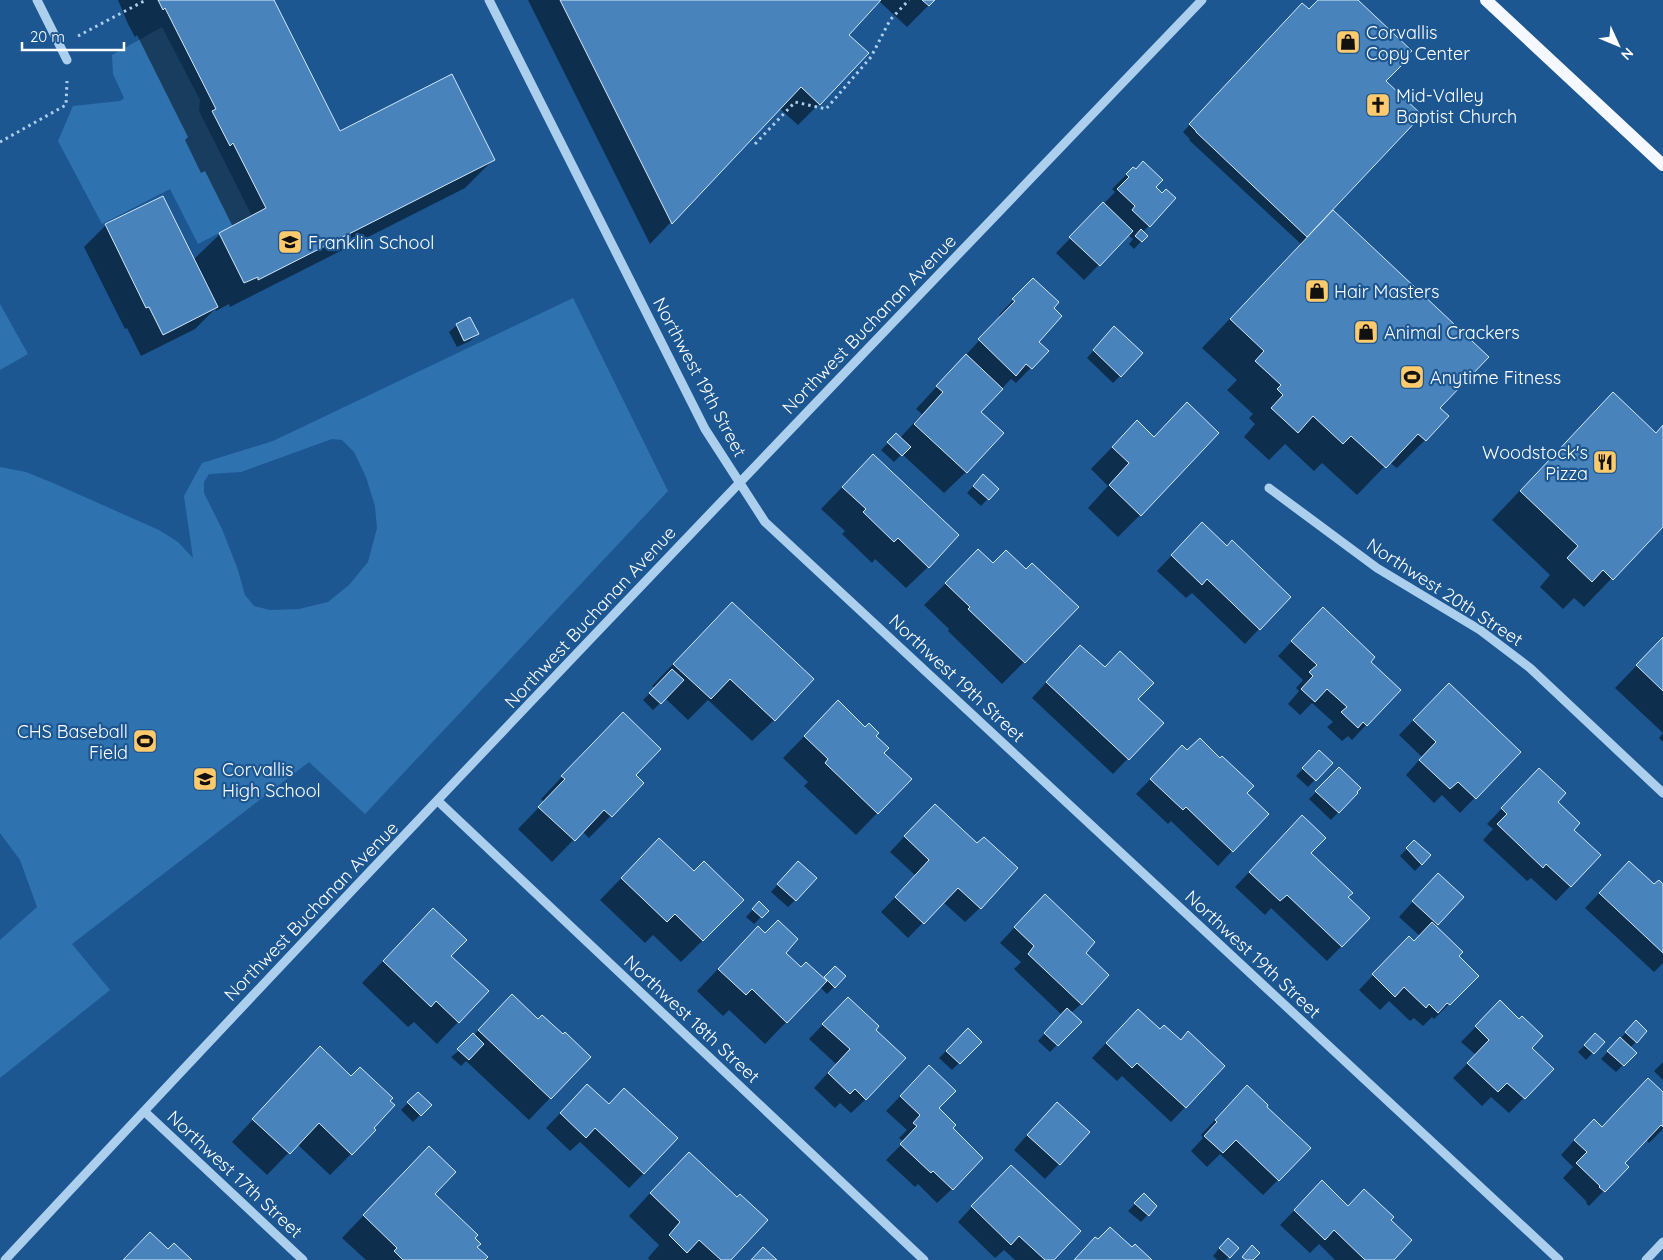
<svg xmlns="http://www.w3.org/2000/svg" width="1663" height="1260" font-family="Quicksand,sans-serif">
	<rect width="100%" height="100%" fill="#1c5792"/>
	<!-- green -->
	<path fill="#2f72b0" fill-rule="evenodd" d="M162 27 200 100 199 111 252 216 198 244 170 189 102 224 58 141 73 106 120 101 124 98 113 74 112 55Z
		M573 298 668 491 365 814 309 762 72 944 110 990 0 1078V940L37 907 20 860 0 833V467L26 472 53 483 159 530 178 542 193 558 184 496 202 463 273 441ZM332 439 342 440 354 452 366 477 375 506 377 528 368 562 349 585 328 602 299 609 270 610 254 606 245 595 238 570 222 529 204 493V482L209 474 241 472Z
		M0 304 28 354 0 370Z"/>
	<!-- shadow -->
	<path fill="#0007" d="M118 0H272L339 132 494 159 465 188 230 307 229 304 216 311 215 309 195 329 141 356 127 328 125 329 84 247 106 225 193 260 220 234 233 227 205 171 201 173 185 140 188 137 137 35 135 37 128 24Z
		M528 0H934L907 27 879 1 847 35 819 104 798 125 779 108 650 244Z
		M1319 0H1357L1384 81 1331 210 1487 357 1438 408 1447 417 1425 440 1397 468 1389 462 1357 495 1322 463 1314 471 1285 444 1269 460 1244 437 1255 424 1249 418 1253 414 1227 390 1237 380 1202 348 1301 244 1189 140 1190 139 1183 132 1295 12 1309 11Z
		M1133 168 1162 195 1175 198 1143 232 1146 236 1134 249 1129 244 1133 239 1128 235 1084 280 1056 253 1115 192 1112 189Z
		M1033 279 1052 308 1037 342 1047 351 1016 383 1011 379 979 412 966 472 944 493 902 454 894 462 881 450 896 435 900 438 922 414 916 409 1001 317 999 315Z
		M457 325 477 334 470 341 457 347 449 332Z
		M1107 335 1120 376 1113 383 1087 358Z
		M1585 422 1655 435 1663 427V525L1584 607 1574 598 1563 609 1540 587 1550 575 1492 520Z
		M1154 438 1140 515 1118 537 1088 508 1108 486 1091 469 1115 444Z
		M873 455 928 567 906 588 875 559 872 563 842 534 845 531 821 509Z
		M976 483 997 489 981 506 967 493Z
		M1187 539 1259 629 1245 644 1192 593 1186 598 1157 571Z
		M956 573 1024 662 1002 684 948 631 949 629 924 605Z
		M732 603 774 720 752 741 708 700 688 720 665 698 653 710 643 700 655 688 652 686Z
		M1308 624 1369 662 1366 725 1352 740 1348 736 1342 741 1327 727 1333 722 1312 703 1300 715 1288 704 1299 691 1296 688 1303 680 1278 656Z
		M1663 638V733L1615 688Z
		M1066 661 1136 699 1162 723 1113 774 1032 698Z
		M1434 699 1519 752 1460 813 1442 795 1434 803 1406 775 1422 757 1399 735Z
		M838 702 874 736 882 753 910 779 856 835 804 786 808 782 783 758Z
		M1663 733V742L1659 738Z
		M601 735 643 783 589 838 582 831 552 862 518 829 544 802 541 799Z
		M1319 752 1331 763 1308 787 1296 776Z
		M1167 762 1246 793 1232 851 1218 866 1171 821 1168 824 1136 794Z
		M1339 769 1356 793 1331 820 1309 799Z
		M1525 784 1556 802 1572 830 1600 855 1556 901 1531 878 1527 881 1483 840 1493 829 1487 824Z
		M920 820 977 845 980 908 965 922 943 902 908 938 881 912 916 876 890 852Z
		M1288 832 1310 853 1347 897 1369 918 1327 961 1271 908 1265 915 1235 887Z
		M1414 841 1429 856 1415 871 1400 856Z
		M638 861 694 873 703 940 681 962 653 935 645 943 600 900Z
		M791 870 795 900 788 907 771 892Z
		M1615 877 1654 886 1663 885V963L1654 972 1585 908Z
		M1424 889 1462 897 1435 926 1457 956 1477 976 1434 1019 1432 1017 1423 1026 1414 1018 1410 1021 1389 1001 1380 1010 1359 990 1395 952 1414 942 1420 936 1399 917Z
		M759 903 767 911 754 924 746 917Z
		M433 909 449 956 458 1022 437 1044 414 1022 408 1027 362 983Z
		M1030 911 1084 953 1081 1004 1071 1013 1080 1022 1050 1052 1038 1041 1062 1015 1014 969 1021 962 1000 943Z
		M736 950 784 953 801 969 823 980 835 967 834 987 827 994 820 987 765 1044 729 1010 723 1016 697 991Z
		M848 998 874 1030 866 1099 851 1113 840 1103 835 1108 814 1088 836 1064 809 1039Z
		M1500 1002 1530 1048 1552 1069 1509 1113 1491 1097 1482 1106 1453 1078 1476 1055 1461 1042Z
		M491 1017 550 1098 529 1120 466 1061 461 1066 451 1057 460 1050Z
		M1636 1022 1646 1031 1630 1048 1635 1053 1616 1072 1601 1059Z
		M1123 1025 1159 1031 1180 1041 1188 1033 1224 1066 1171 1122 1122 1076 1117 1081 1092 1058Z
		M968 1029 980 1042 952 1070 939 1058Z
		M1595 1035 1603 1042 1586 1060 1578 1052Z
		M1663 1062V1080L1654 1071Z
		M299 1070 351 1154 330 1175 297 1144 267 1175 232 1142Z
		M914 1082 938 1108 951 1128 952 1189 937 1203 918 1184 915 1187 886 1160 904 1142 899 1138 907 1130 886 1111Z
		M418 1093 430 1105 413 1122 401 1110Z
		M1663 1094V1129L1649 1143 1646 1139 1623 1163 1627 1167 1589 1206 1586 1203 1587 1202 1563 1178 1573 1167 1561 1155 1579 1135 1602 1128Z
		M573 1100 644 1173 629 1188 580 1142 570 1151 546 1128Z
		M1233 1101 1278 1180 1263 1195 1220 1154 1207 1167 1191 1151 1203 1138 1201 1135Z
		M1042 1118 1059 1164 1045 1179 1014 1150Z
		M407 1170 433 1194 473 1238 476 1247 483 1260H366L342 1238Z
		M667 1175 737 1198 730 1260H650L648 1258 659 1245 629 1216Z
		M996 1181 1052 1260H1015L1004 1250 995 1258 958 1222Z
		M1322 1182 1348 1207 1389 1220 1392 1260H1335L1319 1244 1310 1253 1280 1225Z
		M1144 1195 1156 1206 1141 1222 1128 1211Z
		M1221 1246 1237 1248 1226 1260H1217L1213 1256Z"/>
	<!-- building -->
	<path fill="#4983bb" stroke="#d3e7fa" d="M158 0H274L340 131 452 74 495 160 258 280V277L244 283 219 233 266 208 233 143 230 146 212 111 216 109 165 8 163 10Z
		M560 0H881L849 35 869 53 820 105 801 87 672 224Z
		M922 0H935L929 6Z
		M1318 0H1358L1412 51 1405 58 1407 60 1386 81 1422 115 1307 237 1196 132V131L1189 124 1302 3 1309 9Z
		M1143 161 1163 180 1156 187 1162 193 1166 189 1176 198 1150 227 1132 210 1135 206 1117 189 1129 177 1126 174 1133 167 1136 169Z
		M163 196 218 307 163 335 149 307 146 308 105 224Z
		M1103 202 1133 231 1100 266 1069 237Z
		M1333 210 1489 357 1440 408 1449 416 1426 441 1418 434 1386 468 1351 436 1343 444 1313 416 1298 433 1271 408 1283 395 1277 389 1281 385 1255 361 1264 351 1230 319Z
		M1141 229 1148 236 1142 242 1135 236Z
		M1033 278 1059 302 1054 308 1062 316 1039 342 1049 351 1032 369 1026 364 1016 376 978 339 1015 301 1012 299Z
		M470 317 479 334 464 341 456 324Z
		M1114 326 1143 353 1121 377 1093 350Z
		M966 354 1003 389 981 412 1004 433 967 473 914 424 943 392 936 386Z
		M1613 392 1656 433 1663 425V527L1613 580 1603 570 1592 582 1567 558 1578 546 1520 491Z
		M1187 402 1219 433 1141 516 1109 485 1129 463 1112 447 1137 420 1154 437Z
		M896 433 911 447 902 456 887 442Z
		M873 454 959 535 929 568 898 538 894 542 863 512 866 509 842 487Z
		M983 474 999 489 989 500 973 486Z
		M1202 522 1227 546 1232 540 1291 597 1260 630 1207 579 1202 585 1171 555Z
		M978 549 993 563 1006 550 1026 569 1032 563 1079 607 1025 663 968 609 970 607 945 583Z
		M732 602 814 679 775 721 730 679 711 699 673 664Z
		M1323 607 1375 657 1371 662 1401 690 1367 726 1363 722 1358 728 1341 712 1347 707 1327 689 1315 702 1301 689 1313 676 1309 672 1317 665 1291 641Z
		M1663 637V691L1636 665Z
		M1080 645 1105 667 1120 651 1154 683 1138 699 1164 723 1129 760 1046 682Z
		M672 669 684 680 661 704 649 693Z
		M1449 683 1521 752 1476 799 1458 782 1450 789 1419 760 1436 742 1413 720Z
		M838 700 865 727 869 723 879 733 876 736 889 748 884 753 912 779 878 814 825 763 828 759 804 736Z
		M623 712 661 749 636 775 644 783 612 817 604 810 575 841 538 807 565 779 561 776Z
		M1200 738 1220 758 1222 756 1254 786 1247 793 1269 814 1233 852 1186 807 1183 810 1150 779 1182 745 1187 750Z
		M1319 750 1333 763 1316 781 1302 768Z
		M1339 767 1361 788 1357 792 1358 793 1339 813 1315 791Z
		M1539 768 1566 793 1558 802 1580 823 1574 830 1601 855 1571 887 1546 864 1543 868 1497 824 1507 814 1501 808Z
		M935 804 977 843 984 837 1018 868 981 909 958 888 924 924 895 897 929 860 904 836Z
		M1302 815 1326 838 1311 853 1353 893 1348 897 1370 918 1342 947 1287 895 1280 901 1249 872Z
		M659 838 694 871 704 861 744 900 703 941 675 914 667 922 621 878Z
		M1414 840 1431 855 1422 865 1406 848Z
		M798 861 817 878 796 901 777 884Z
		M1629 861 1654 884 1659 880 1663 884V953L1599 893Z
		M1438 873 1464 897 1438 925 1412 901Z
		M1045 894 1095 942 1086 953 1109 975 1082 1005 1028 954 1034 946 1014 927Z
		M759 901 769 911 762 918 752 909Z
		M433 908 467 940 451 956 489 991 459 1023 436 1001 431 1007 383 961Z
		M778 920 798 939 786 953 801 967 806 962 827 981 787 1023 752 989 746 995 718 969 758 926 765 933Z
		M1432 922 1463 952 1459 956 1479 976 1450 1005 1447 1003 1438 1013 1429 1004 1426 1008 1404 987 1395 997 1372 974 1409 936 1414 941Z
		M835 966 846 976 835 988 824 977Z
		M512 994 538 1019 542 1015 563 1034 565 1032 591 1057 551 1099 478 1030Z
		M848 997 879 1026 876 1030 906 1058 866 1100 855 1089 850 1094 828 1073 850 1049 822 1024Z
		M1500 1000 1519 1019 1522 1016 1543 1036 1532 1048 1554 1069 1525 1099 1507 1083 1498 1092 1467 1063 1489 1040 1475 1026Z
		M1067 1008 1082 1022 1058 1046 1044 1033Z
		M1138 1009 1160 1029 1164 1025 1181 1040 1188 1031 1225 1066 1186 1108 1137 1063 1132 1068 1106 1043Z
		M1636 1020 1647 1031 1637 1043 1625 1032Z
		M968 1028 982 1042 960 1064 946 1051Z
		M473 1033 484 1044 469 1060 457 1049Z
		M1595 1033 1605 1042 1594 1054 1584 1045Z
		M1620 1037 1637 1053 1624 1066 1607 1051Z
		M320 1046 351 1076 360 1067 393 1098 390 1101 395 1105 374 1128 376 1130 352 1155 319 1123 290 1154 252 1119Z
		M929 1065 956 1091 939 1108 956 1125 953 1128 983 1158 953 1190 933 1171 931 1173 900 1144 917 1126 913 1123 920 1115 900 1096Z
		M1648 1078 1663 1092V1127L1661 1125 1625 1163 1629 1167 1605 1192 1599 1187 1600 1186 1576 1163 1587 1152 1574 1140 1594 1119 1602 1127Z
		M587 1084 609 1104 624 1088 678 1138 644 1174 595 1128 586 1138 560 1113Z
		M1247 1085 1268 1105 1267 1107 1311 1148 1279 1181 1236 1140 1223 1153 1204 1136 1217 1122 1215 1120Z
		M418 1092 432 1105 421 1116 407 1102Z
		M1057 1102 1090 1132 1060 1165 1027 1135Z
		M429 1146 456 1172 435 1194 478 1235 475 1238 481 1244 477 1247 488 1257 485 1260H403L394 1251 397 1248 363 1215Z
		M689 1152 737 1197 740 1194 768 1220 731 1260H721L699 1240 687 1253 669 1235 680 1222 650 1193Z
		M1011 1165 1081 1231 1054 1260H1045L1019 1236 1011 1245 971 1206Z
		M1322 1180 1348 1206 1364 1189 1394 1217 1391 1220 1412 1240 1394 1260H1365L1334 1230 1325 1240 1294 1210Z
		M1144 1193 1157 1206 1149 1216 1134 1203Z
		M1110 1227 1132 1247 1135 1244 1152 1260H1074L1095 1237 1098 1239Z
		M150 1232 168 1249 174 1243 192 1260H123Z
		M1228 1238 1239 1248 1230 1258 1219 1248Z
		M1252 1245 1260 1253 1253 1260H1246L1242 1257Z
		M763 1247 777 1260H751Z"/>
	<g fill="none" stroke-linecap="round" stroke-linejoin="round">
		<!-- path -->
		<path stroke="#adcfee" stroke-width="3" stroke-dasharray="2.5 4" stroke-linecap="butt" d="M78 36 146 0
			M0 142 66 105 67 81
			M755 144 795 102 826 109 871 57 890 20 909 0"/>
		<!-- minor -->
		<path stroke="#adcfee" stroke-width="9" d="M37 0 67 60
			M489 0 705 429 765 522 1559 1260
			M1269 488 1377 568 1480 630 1530 668 1663 793
			M438 801 924 1260
			M144 1111 303 1260
			M5 1260C400 836 801 418 1202 0
			M1646 1260 1663 1242"/>
		<!-- major -->
		<path stroke="#f5f9ff" stroke-width="12" d="M1486 0 1663 165"/>
	</g>
	<!-- icons -->
	<defs>
		<symbol id="shop-square" viewBox="-11 -11 22 22"><rect x="-9" y="-9" width="18" height="18" rx="4" fill="#feca6b" stroke="#1c5792"/><path d="M-5-2.5h2.3a2.7 3.5 0 0 1 5.4 0H5L5.5 6h-11ZM-1.5-2.5h3a1.5 2.3 0 0 0-3 0Z" fill="#111"/></symbol>
		<symbol id="church-square" viewBox="-11 -11 22 22"><rect x="-9" y="-9" width="18" height="18" rx="4" fill="#feca6b" stroke="#1c5792"/><path d="M-1.2-6h2.4v3.5h3.3v2.4h-3.3V6h-2.4V-.1h-3.3v-2.4h3.3Z" fill="#111"/></symbol>
		<symbol id="school-square" viewBox="-11 -11 22 22"><rect x="-9" y="-9" width="18" height="18" rx="4" fill="#feca6b" stroke="#1c5792"/><path d="M0-5L7-2L0 1L-7-2ZM-4 1L0 2.5L4 1V4Q0 6-4 4Z" fill="#111"/></symbol>
		<symbol id="stadium-square" viewBox="-11 -11 22 22"><rect x="-9" y="-9" width="18" height="18" rx="4" fill="#feca6b" stroke="#1c5792"/><path d="M0-5a6.5 5 0 1 0 0 10a6.5 5 0 1 0 0-10ZM-3.5-1.8h7v3.6h-7Z" fill="#111"/></symbol>
		<symbol id="restaurant-square" viewBox="-11 -11 22 22"><rect x="-9" y="-9" width="18" height="18" rx="4" fill="#feca6b" stroke="#1c5792"/><path d="M-5-6h1v4h1v-4h1v4h1v-4h1v5L-1.5 .5V6h-2V.5L-5-1ZM5-6V6H3V1.5H1.5Q1.5-4 5-6Z" fill="#111"/></symbol>
	</defs>
	<g fill-rule="evenodd">
		<use href="#shop-square" x="1334" y="28" width="28" height="28"/>
		<use href="#church-square" x="1364" y="91" width="28" height="28"/>
		<use href="#school-square" x="276" y="228" width="28" height="28"/>
		<use href="#shop-square" x="1303" y="277" width="28" height="28"/>
		<use href="#shop-square" x="1352" y="318" width="28" height="28"/>
		<use href="#stadium-square" x="1398" y="363" width="28" height="28"/>
		<use href="#restaurant-square" x="1591" y="448" width="28" height="28"/>
		<use href="#stadium-square" x="131" y="727" width="28" height="28"/>
		<use href="#school-square" x="191" y="765" width="28" height="28"/>
	</g>
	<g text-anchor="middle" dominant-baseline="central" stroke-width="4.5" stroke-linejoin="round" paint-order="stroke">
		<!-- poi labels -->
		<g font-size="18" fill="#fff" stroke="#1c5792" text-anchor="start">
			<text x="1366" y="32">Corvallis<tspan x="1366" dy="21">Copy Center</tspan></text>
			<text x="1396" y="95">Mid-Valley<tspan x="1396" dy="21">Baptist Church</tspan></text>
			<text x="308" y="242">Franklin School</text>
			<text x="1334" y="291">Hair Masters</text>
			<text x="1384" y="332">Animal Crackers</text>
			<text x="1430" y="377">Anytime Fitness</text>
			<text x="1588" y="452" text-anchor="end">Woodstock's<tspan x="1588" dy="21">Pizza</tspan></text>
			<text x="128" y="731" text-anchor="end">CHS Baseball<tspan x="128" dy="21">Field</tspan></text>
			<text x="222" y="769">Corvallis<tspan x="222" dy="21">High School</tspan></text>
		</g>
		<!-- street labels -->
		<g font-size="18" fill="#fff" stroke="#1c5792">
			<text transform="translate(869 324) rotate(-46)">Northwest Buchanan Avenue</text>
			<text transform="translate(700 377) rotate(62)">Northwest 19th Street</text>
			<text transform="translate(1445 592) rotate(33)">Northwest 20th Street</text>
			<text transform="translate(590 617) rotate(-47)">Northwest Buchanan Avenue</text>
			<text transform="translate(957 678) rotate(43)">Northwest 19th Street</text>
			<text transform="translate(311 911) rotate(-46)">Northwest Buchanan Avenue</text>
			<text transform="translate(1253 954) rotate(43)">Northwest 19th Street</text>
			<text transform="translate(692 1019) rotate(43)">Northwest 18th Street</text>
			<text transform="translate(235 1174) rotate(43)">Northwest 17th Street</text>
		</g>
	</g>
	<!-- north arrow -->
	<g transform="translate(1618 45) rotate(134)" stroke="#1c5792" stroke-width="4" paint-order="stroke">
	<path d="M0-4L9 19L0 12L-9 19Z" fill="#ffffff"/>
	<text y="-8" font-size="14" font-weight="bold" text-anchor="middle" fill="#ffffff">N</text>
	</g>
	<!-- scale -->
	<path d="M22 42v8h102v-8" fill="none" stroke="#ffffff" stroke-width="2.5"/>
	<text x="30" y="42" font-size="15" fill="#ffffff" stroke="#1c5792" stroke-width="4" paint-order="stroke">20 m</text>
</svg>
